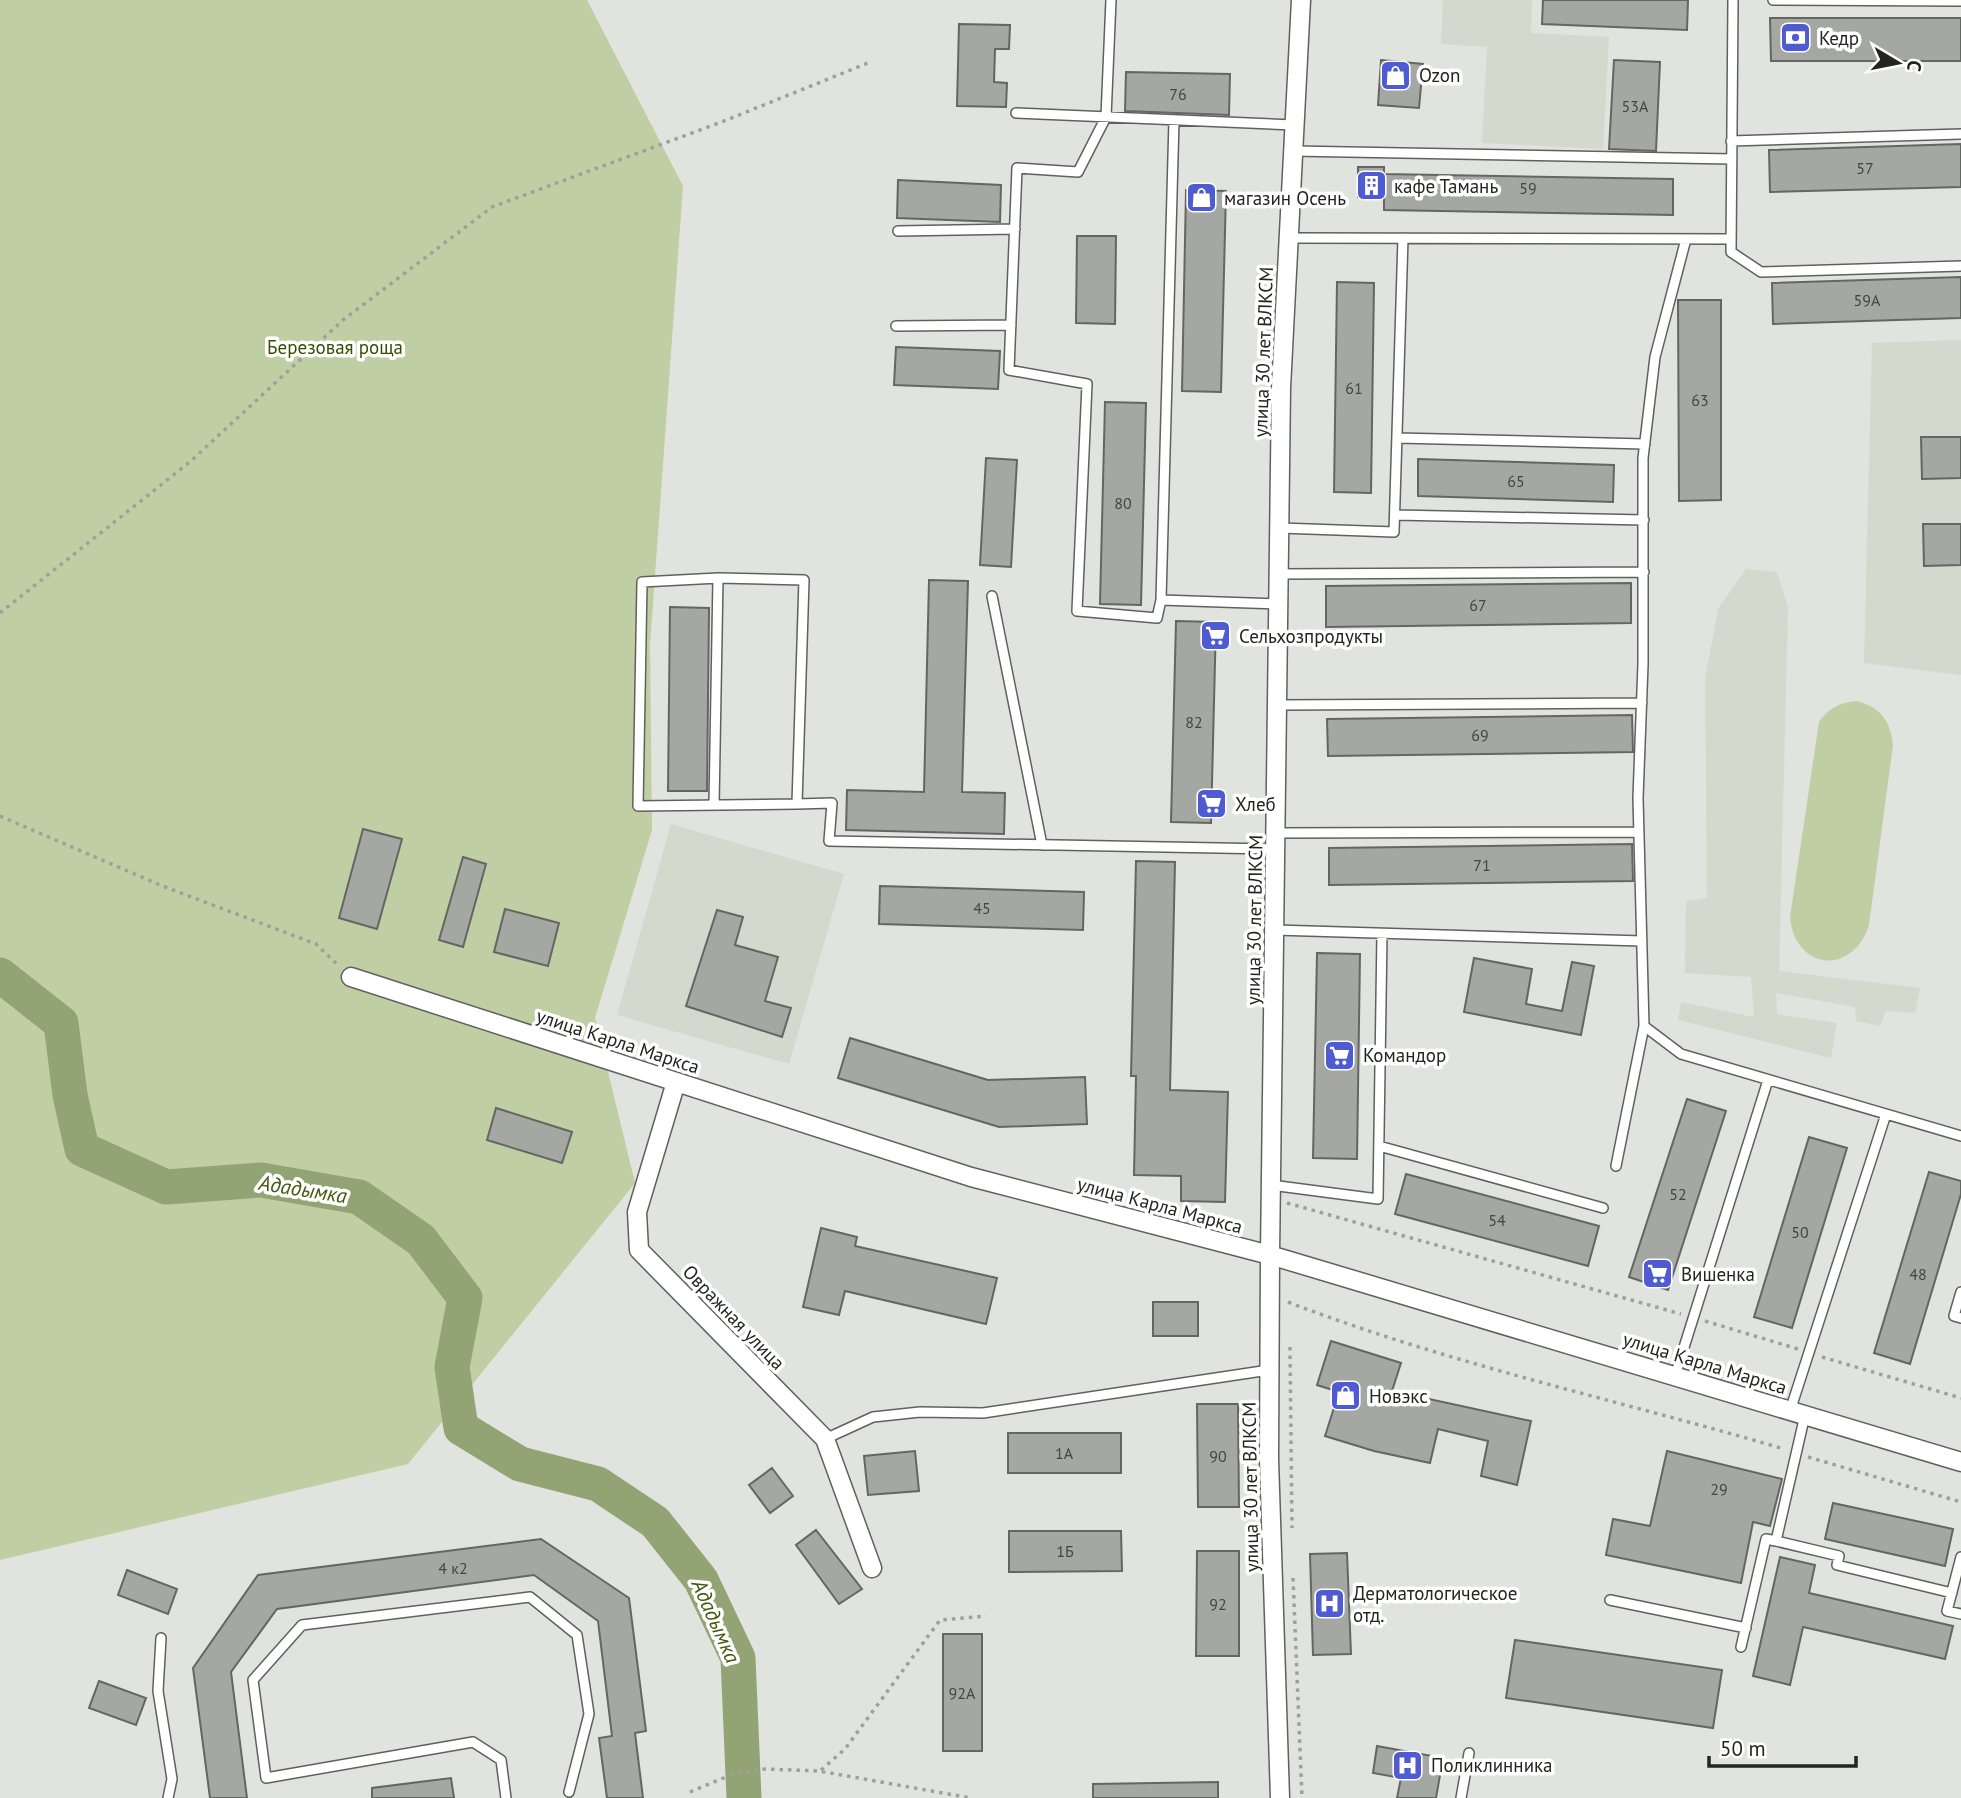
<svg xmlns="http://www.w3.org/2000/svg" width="1961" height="1798" font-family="'PT Sans',sans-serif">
	<rect width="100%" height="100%" fill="#e1e3df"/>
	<!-- built -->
	<path fill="#d4d8cd" d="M1443 0H1532L1531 33 1609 37 1603 149 1482 143 1487 47 1441 44Z
		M1961 340V675L1864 663 1872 343Z
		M1746 569 1777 572 1788 607 1779 971 1920 988 1915 1013 1886 1011 1880 1026 1856 1021 1855 1007 1776 993 1777 1014 1837 1023 1831 1058 1678 1020 1681 1002 1754 1017 1751 977 1685 973 1686 901 1707 898 1705 679 1718 609Z
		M671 824 844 874 789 1064 617 1015Z"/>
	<!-- green -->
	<path fill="#bfcfa3" d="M0 0H587L683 186 650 645 652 830 595 1018 635 1183 408 1464 0 1560Z
		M1857 701C1881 708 1890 720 1893 745L1869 925C1853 976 1795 971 1790 917L1819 722C1830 707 1839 703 1857 701Z"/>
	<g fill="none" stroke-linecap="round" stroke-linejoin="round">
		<!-- river -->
		<path stroke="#92a374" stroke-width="35" d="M0 975 61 1023 70 1095 82 1149 166 1187 261 1180 359 1197 421 1240 465 1298 452 1367 461 1428 520 1464 598 1484 655 1522 701 1580 738 1658 744 1798"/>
	</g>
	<!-- building -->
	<path fill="#a5a7a3" stroke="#646662" stroke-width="2" d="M1543 0H1688L1687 30 1542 24Z
		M1770 18H1961V61H1771Z
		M959 24 1010 25 1009 49H995L994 82 1007 83 1006 107 957 106Z
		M1381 60 1423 64 1419 108 1378 105Z
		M1614 60 1660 62 1656 151 1609 149Z
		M1126 72 1230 74 1229 115 1125 111Z
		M1961 144V187L1770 192 1769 150Z
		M1358 167H1384V174L1673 179V215L1384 210V197H1358Z
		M898 180 1001 185 1000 222 897 218Z
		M1186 190 1226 191 1221 392 1182 391Z
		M1077 236H1116L1115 324 1076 323Z
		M1961 277V318L1773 324 1772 283Z
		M1337 282 1374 283 1371 493 1334 492Z
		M1678 300H1721V500L1679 501Z
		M896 347 1000 351 998 389 894 385Z
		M1105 402 1146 403 1141 605 1100 604Z
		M1921 437H1961V478L1922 479Z
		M986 458 1017 460 1011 567 980 565Z
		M1418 459 1614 465 1613 502 1418 496Z
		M1923 524H1961V565L1924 566Z
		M929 580 968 581 962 792 1005 793 1004 834 846 830 847 790 924 792Z
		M1631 583V623L1326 627V586Z
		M670 607 709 608 707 791H668Z
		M1176 621 1216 622 1211 823 1171 822Z
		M1632 715 1633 752 1328 756 1327 719Z
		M363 829 402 839 377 929 339 918Z
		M1632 844 1633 881 1329 885V848Z
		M463 857 486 864 463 947 439 940Z
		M1136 861 1175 862 1170 1090 1228 1092 1225 1202 1181 1201V1176L1134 1175 1136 1076H1131Z
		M880 886 1084 892 1083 930 879 924Z
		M505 909 559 923 548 966 494 952Z
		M717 910 743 917 735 945 778 957 765 1001 791 1008 782 1037 686 1006Z
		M1317 953 1360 954 1357 1159 1313 1158Z
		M1474 958 1532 969 1526 1004 1562 1011 1572 962 1594 966 1581 1035 1464 1012Z
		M850 1038 988 1080 1085 1077 1087 1124 999 1127 838 1078Z
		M1687 1099 1726 1111 1668 1290 1629 1277Z
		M496 1108 572 1132 562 1163 487 1140Z
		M1809 1137 1847 1148 1792 1328 1754 1317Z
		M1929 1172 1961 1181V1194L1910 1364 1874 1353Z
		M1406 1174 1599 1226 1588 1266 1395 1214Z
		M821 1228 857 1237 855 1246 997 1278 986 1324 845 1291 839 1315 803 1307Z
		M1153 1302H1198V1336H1153Z
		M1331 1341 1401 1363 1392 1391 1531 1421 1517 1485 1481 1476 1488 1441 1438 1429 1430 1463 1374 1451 1325 1436 1339 1392 1317 1385Z
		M1197 1404H1238L1239 1507H1198Z
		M1008 1433H1121V1473H1008Z
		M915 1451 919 1491 868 1495 864 1456Z
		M1667 1451 1782 1479 1770 1526 1753 1522 1741 1583 1606 1555 1613 1519 1650 1526Z
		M772 1468 793 1496 770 1513 749 1485Z
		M1833 1503 1953 1529 1945 1566 1825 1539Z
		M816 1530 862 1589 839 1604 796 1545Z
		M1009 1531H1121L1122 1571 1009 1572Z
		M541 1539 629 1598 646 1731 635 1733 643 1798H607L599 1738 612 1736 598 1621 534 1575 277 1609 231 1672 247 1798H210L193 1668 258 1575Z
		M1197 1551H1239V1656H1196Z
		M1347 1553 1351 1654 1313 1655 1310 1554Z
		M1780 1557 1815 1565 1809 1593 1953 1626 1945 1659 1803 1627 1790 1685 1753 1676Z
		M127 1570 177 1589 168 1614 118 1595Z
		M943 1634H982V1751H943Z
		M1515 1640 1722 1670 1713 1728 1506 1698Z
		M99 1681 146 1698 136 1725 89 1708Z
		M1377 1746 1443 1758 1436 1798H1397L1401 1778 1373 1773Z
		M451 1778 454 1798H372V1788Z
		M1218 1782V1798H1093V1784Z"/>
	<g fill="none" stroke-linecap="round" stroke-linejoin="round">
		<defs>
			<path id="service" d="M1111 0 1106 117 1078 172 1017 168 1009 370 1087 384 1077 611 1157 618 1161 600 1279 604
				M1733 0 1731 252 1761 272 1961 266
				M1773 0 1961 1
				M1016 113 1294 125
				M1731 141 1961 134
				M1293 151 1732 159
				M898 231 1015 229
				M1289 238 1731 239
				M896 326 1011 325
				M1397 438 1645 444
				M1395 515 1644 520
				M1280 528 1394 532 1403 238
				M1280 574 1644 572
				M992 596 1042 845
				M1161 600 1174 120
				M1278 705 1642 703
				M797 804 832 803 829 841 1276 849
				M714 805 718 578 804 580 797 804 638 806 642 582 718 578
				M1276 833 1639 832
				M1275 930 1642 941
				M1644 1026 1681 1054 1961 1136
				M1379 1146 1603 1208
				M1616 1166 1644 1026 1638 798 1643 664V458L1655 357 1686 239
				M1271 1185 1378 1199 1382 934
				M1961 1292 1954 1316 1961 1318
				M1675 1376 1768 1080
				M1790 1411 1886 1114
				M1805 1415 1776 1541 1839 1556 1837 1565 1952 1593
				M825 1439 873 1417 920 1412 983 1413 1269 1370
				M1961 1557 1947 1611 1961 1614
				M1610 1600 1746 1628
				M161 1638 158 1691 172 1779 168 1798
				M1741 1647 1766 1539 1776 1541
				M506 1798 501 1760 473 1742 266 1778 253 1680 302 1625 530 1597 577 1635 589 1714 569 1792
				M1461 1798 1469 1753"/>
			<path id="minor" d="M351 977 971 1177 1270 1255 1961 1462
				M676 1082 637 1212 639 1250 825 1439 872 1568
				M1280 1798 1269 1459 1270 1255 1281 388 1301 0"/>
		</defs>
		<!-- service casing -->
		<use href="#service" stroke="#60615e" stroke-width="12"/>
		<!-- minor casing -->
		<use href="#minor" stroke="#60615e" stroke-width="21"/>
		<!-- path -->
		<path stroke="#9ea09c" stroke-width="3.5" stroke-dasharray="3.5 5" stroke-linecap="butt" d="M0 613 191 461 343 320 492 207 719 123 868 63
			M0 816 160 885 316 944 339 966
			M1287 1203 1681 1314
			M1288 1302C1449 1364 1618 1400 1784 1449
			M1705 1321 1798 1349
			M1290 1347 1292 1528
			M1822 1357 1961 1398
			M1808 1457 1961 1502
			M1293 1578 1302 1798
			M821 1770 845 1749 940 1620 986 1616
			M690 1792 733 1774 765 1769 819 1771 971 1798"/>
		<!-- service -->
		<use href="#service" stroke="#fff" stroke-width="9"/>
		<!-- minor -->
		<use href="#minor" stroke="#fff" stroke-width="18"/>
	</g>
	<!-- icons -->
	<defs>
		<symbol id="bank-square" viewBox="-11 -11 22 22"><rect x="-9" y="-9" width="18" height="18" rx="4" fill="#4f5bd1" stroke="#fff"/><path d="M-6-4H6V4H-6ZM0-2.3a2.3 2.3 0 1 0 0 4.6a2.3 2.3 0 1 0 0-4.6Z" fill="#fff"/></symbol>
		<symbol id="shop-square" viewBox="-11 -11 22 22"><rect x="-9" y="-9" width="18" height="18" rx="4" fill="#4f5bd1" stroke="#fff"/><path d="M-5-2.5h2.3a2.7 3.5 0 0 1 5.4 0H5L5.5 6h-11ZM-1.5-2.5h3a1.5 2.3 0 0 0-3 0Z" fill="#fff"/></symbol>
		<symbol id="building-square" viewBox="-11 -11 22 22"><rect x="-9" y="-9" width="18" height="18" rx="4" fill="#4f5bd1" stroke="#fff"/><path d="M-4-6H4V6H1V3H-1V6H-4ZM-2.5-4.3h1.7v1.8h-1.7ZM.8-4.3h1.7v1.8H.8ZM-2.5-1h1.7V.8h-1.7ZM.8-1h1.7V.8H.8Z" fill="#fff"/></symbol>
		<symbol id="supermarket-square" viewBox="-11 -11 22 22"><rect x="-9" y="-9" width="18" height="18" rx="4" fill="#4f5bd1" stroke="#fff"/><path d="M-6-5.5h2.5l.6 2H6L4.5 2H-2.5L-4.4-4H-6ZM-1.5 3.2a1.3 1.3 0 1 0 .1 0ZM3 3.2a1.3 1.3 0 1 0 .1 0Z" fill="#fff"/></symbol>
		<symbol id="hospital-square" viewBox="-11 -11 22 22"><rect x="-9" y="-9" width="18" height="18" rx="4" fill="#4f5bd1" stroke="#fff"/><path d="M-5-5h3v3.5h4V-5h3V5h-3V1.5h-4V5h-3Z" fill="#fff"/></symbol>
	</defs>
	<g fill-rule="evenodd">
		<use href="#bank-square" x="1778" y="20" width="35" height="35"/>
		<use href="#shop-square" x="1378" y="58" width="35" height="35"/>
		<use href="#building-square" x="1354" y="168" width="35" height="35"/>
		<use href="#shop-square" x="1184" y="180" width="35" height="35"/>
		<use href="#supermarket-square" x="1198" y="618" width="35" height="35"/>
		<use href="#supermarket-square" x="1194" y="786" width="35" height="35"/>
		<use href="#supermarket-square" x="1322" y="1038" width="35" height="35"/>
		<use href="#supermarket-square" x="1640" y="1256" width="35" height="35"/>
		<use href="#shop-square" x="1328" y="1378" width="35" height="35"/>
		<use href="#hospital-square" x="1312" y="1586" width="35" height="35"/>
		<use href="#hospital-square" x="1390" y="1748" width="35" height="35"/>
	</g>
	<g text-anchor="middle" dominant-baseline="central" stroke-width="7" stroke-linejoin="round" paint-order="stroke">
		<!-- number labels -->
		<g font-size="16" fill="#444643">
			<text x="1178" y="94">76</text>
			<text x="1635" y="106">53А</text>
			<text x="1865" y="168">57</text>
			<text x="1528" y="188">59</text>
			<text x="1867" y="300">59А</text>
			<text x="1354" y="388">61</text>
			<text x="1700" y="400">63</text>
			<text x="1516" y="481">65</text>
			<text x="1123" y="503">80</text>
			<text x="1478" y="605">67</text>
			<text x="1194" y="722">82</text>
			<text x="1480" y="735">69</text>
			<text x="1482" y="865">71</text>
			<text x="982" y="908">45</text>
			<text x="1678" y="1194">52</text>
			<text x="1497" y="1220">54</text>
			<text x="1800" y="1232">50</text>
			<text x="1918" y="1274">48</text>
			<text x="1064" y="1453">1А</text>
			<text x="1218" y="1456">90</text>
			<text x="1719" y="1489">29</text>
			<text x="1065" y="1551">1Б</text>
			<text x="453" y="1568">4 к2</text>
			<text x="1218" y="1604">92</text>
			<text x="962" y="1693">92А</text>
		</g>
		<!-- poi labels -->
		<g font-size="19" fill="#242523" stroke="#fff" text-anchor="start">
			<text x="1819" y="38">Кедр</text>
			<text x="1419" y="75">Ozon</text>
			<text x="1394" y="186">кафе Тамань</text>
			<text x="1224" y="198">магазин Осень</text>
			<text x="1239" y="636">Сельхозпродукты</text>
			<text x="1235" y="804">Хлеб</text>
			<text x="1363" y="1055">Командор</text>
			<text x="1681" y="1274">Вишенка</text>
			<text x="1369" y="1396">Новэкс</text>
			<text x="1353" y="1593">Дерматологическое<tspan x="1353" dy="22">отд.</tspan></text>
			<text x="1431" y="1765">Поликлинника</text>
		</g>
		<!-- park labels -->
		<g font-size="19" fill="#3a4d00" stroke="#fff">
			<text x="335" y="347">Березовая роща</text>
		</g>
		<!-- street labels -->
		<g font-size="19" fill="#242523" stroke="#fff">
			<text transform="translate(1263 352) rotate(-88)">улица 30 лет ВЛКСМ</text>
			<text transform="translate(1254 920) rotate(-89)">улица 30 лет ВЛКСМ</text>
			<text transform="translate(618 1041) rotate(18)">улица Карла Маркса</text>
			<text transform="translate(1160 1205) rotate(15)">улица Карла Маркса</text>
			<text transform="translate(734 1317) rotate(46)">Овражная улица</text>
			<text transform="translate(1705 1363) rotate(17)">улица Карла Маркса</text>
			<text transform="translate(1250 1487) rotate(-91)">улица 30 лет ВЛКСМ</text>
		</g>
		<!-- water labels -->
		<g font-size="21" font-style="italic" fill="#45580f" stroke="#fff">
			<text transform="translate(303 1189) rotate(9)">Ададымка</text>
			<text transform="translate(716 1621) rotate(66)">Ададымка</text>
		</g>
	</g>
	<!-- north arrow -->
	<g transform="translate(1898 63) rotate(100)" stroke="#ffffff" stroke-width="5" paint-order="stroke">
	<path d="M0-5L12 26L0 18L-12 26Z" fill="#242523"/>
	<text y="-10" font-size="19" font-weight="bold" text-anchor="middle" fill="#242523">С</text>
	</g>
	<!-- scale -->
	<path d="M1709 1756v10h147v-10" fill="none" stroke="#242523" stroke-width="3.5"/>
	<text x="1720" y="1756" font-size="21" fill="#242523" stroke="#ffffff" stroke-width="5" paint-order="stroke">50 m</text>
</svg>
